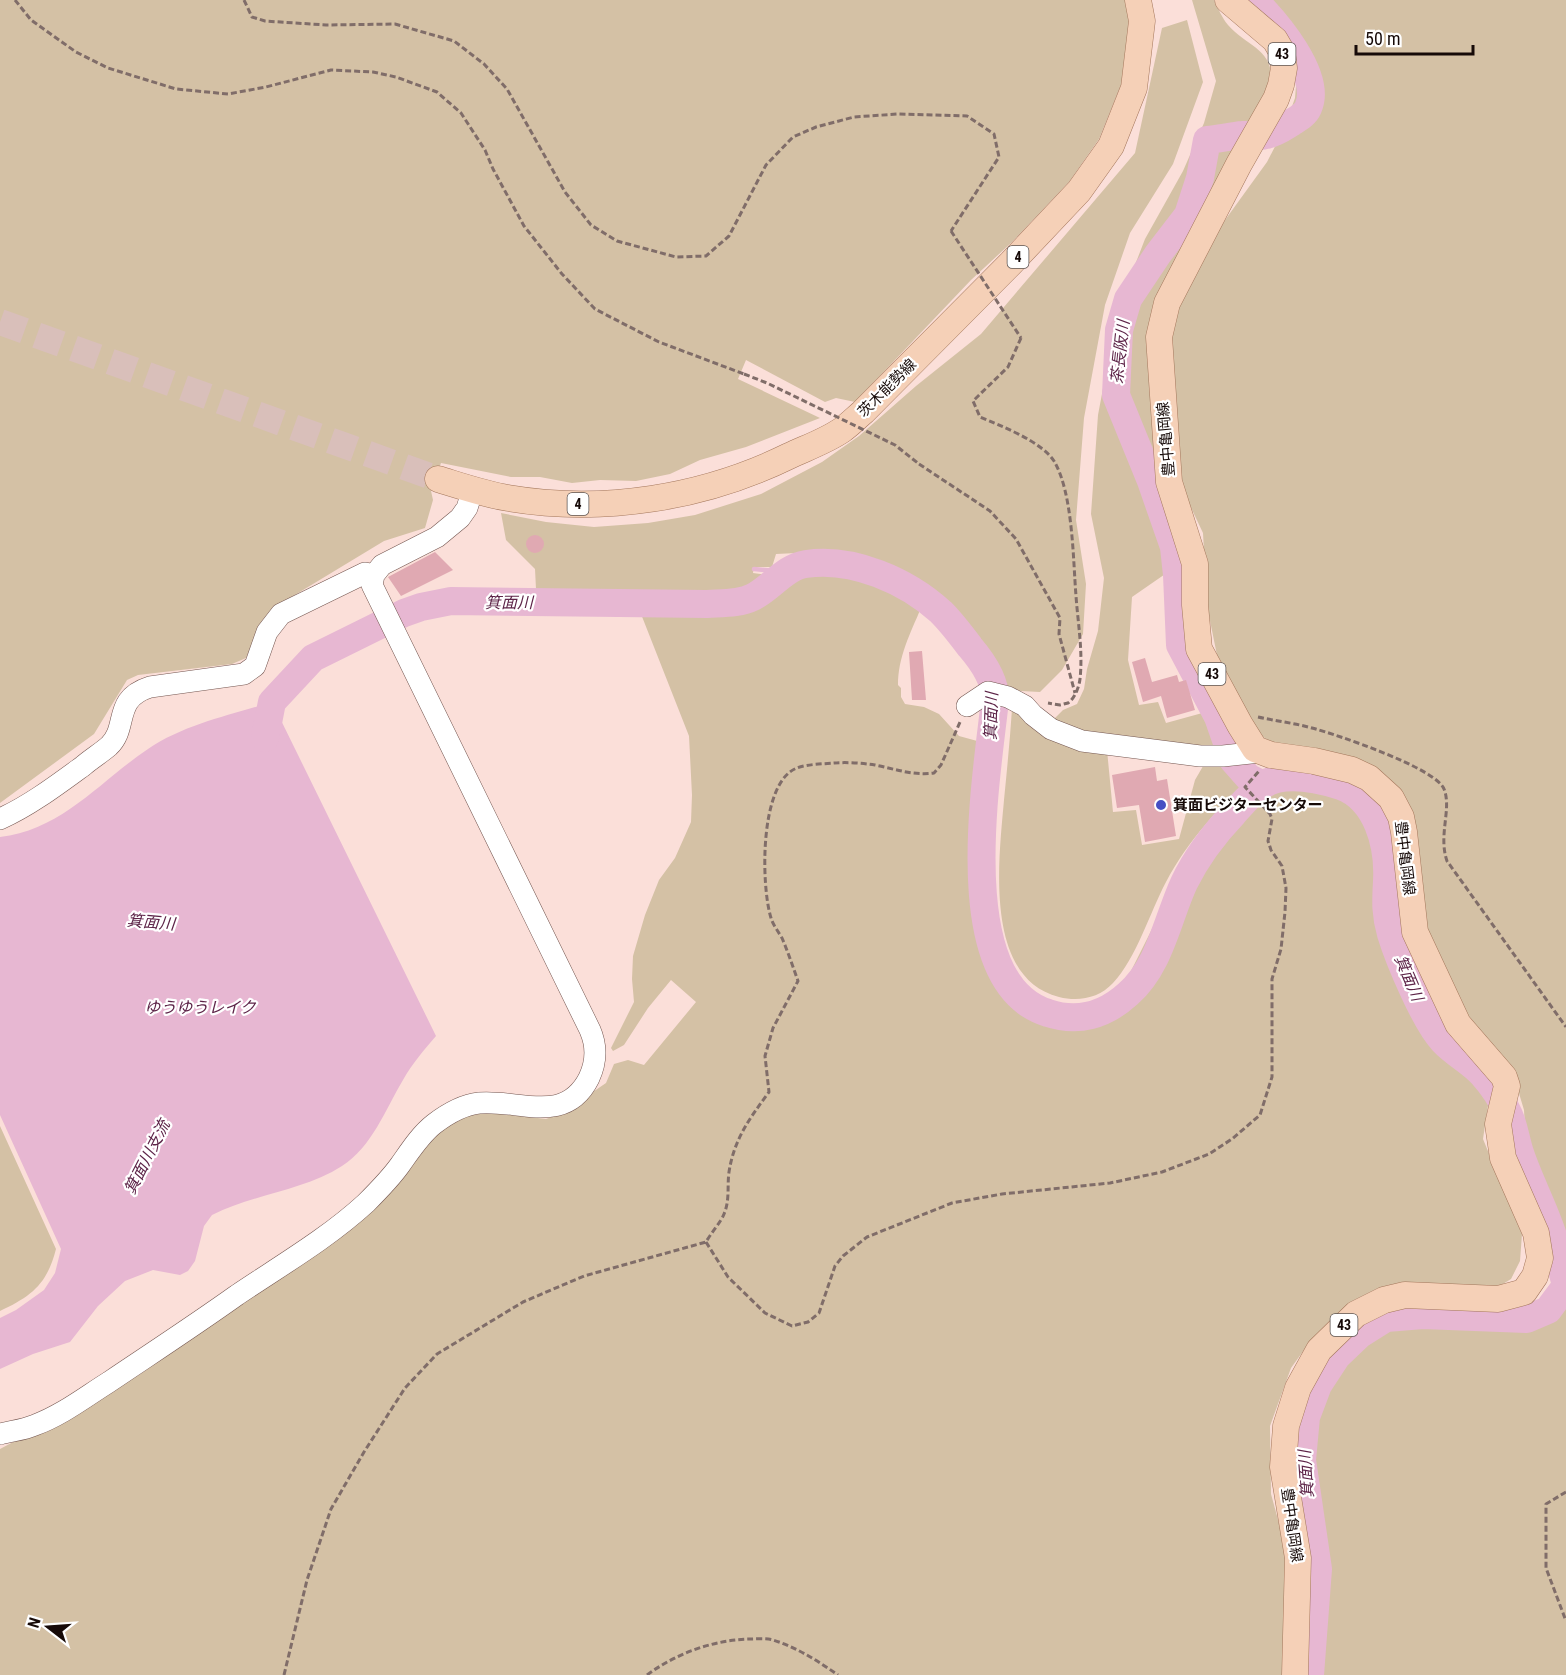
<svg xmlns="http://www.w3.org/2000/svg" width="1566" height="1675" font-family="'Roboto Condensed','Noto Sans JP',sans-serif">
	<rect width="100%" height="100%" fill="#fbdfd9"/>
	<!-- green -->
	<path fill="#d4c1a5" d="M0 0H1127L1130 22 1123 80 1099 139 1069 182 1012 242 971 280 855 402 836 398 825 402 746 360 738 379 820 418 746 447 700 460 670 474 636 481 600 480 572 483 540 477H511L441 463 431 491 433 500 425 528 384 541 275 607 259 631 246 658 232 664 138 675 127 680 94 734 0 803Z
		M1192 0H1214C1218 8 1222 18 1228 25 1247 47 1277 50 1270 86L1161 291 1184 561 1132 597 1128 660 1139 705 1158 702 1166 723 1206 712 1179 660 1190 651 1232 731 1237 750 1221 752 1083 731 1053 720 1063 710 1077 704 1084 689 1087 669 1098 631 1104 578 1091 514 1098 415 1118 309 1145 239 1183 171 1204 123 1216 81Z
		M1248 0H1566V1245L1526 1147 1524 1110 1515 1080 1465 1018 1426 934 1404 801 1291 749 1267 740 1261 735 1219 665 1207 606 1203 533 1179 482 1171 337 1176 306 1220 227 1267 162 1284 129 1295 98 1298 63 1291 36Z
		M1187 20 1203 82 1173 164 1130 233 1105 305 1084 418 1076 520 1086 584 1083 634 1062 670 1040 692 1001 690C979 628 944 593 884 568 873 563 861 558 849 555 826 550 800 553 776 554L772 567H754L753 573 769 575 750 587 731 593 709 594 597 593 596 589H536L535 569 506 540 501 513 546 522 594 527 648 523 695 515 761 494 822 462 859 436 916 386 981 334 1135 153 1162 28Z
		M817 574C856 575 891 584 921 608 910 634 898 657 898 685L901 688V697L905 704 924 707 939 714 959 736 999 747 989 882 990 905 995 934 1009 972 1022 988 1038 1001 1063 1008 1081 1009 1098 1005 1118 991 1130 973 1169 895 1190 858 1219 819 1259 776 1277 770 1298 769 1354 782 1386 808 1453 1032 1489 1099 1483 1139 1522 1234 1520 1261 1511 1279 1498 1287 1381 1291 1309 1343 1291 1368 1270 1426 1271 1494 1289 1560 1287 1675H0V1449L139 1375 327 1243 432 1136 467 1115 494 1113 546 1119 562 1113 606 1083 614 1064 628 1060 644 1065 696 1002 671 980 648 1008 624 1045 613 1051 611 1048 634 1002 632 979 633 956 645 915 659 880 675 858 691 822 692 795 689 736 641 614C670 613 721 617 748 609 774 602 790 578 817 574Z
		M1012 709 1107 750 1113 812 1136 810 1142 845 1179 839 1195 780 1206 761 1239 758 1254 774C1220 807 1188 840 1166 882 1150 912 1136 959 1113 983 1099 998 1079 1002 1059 997 983 978 999 858 1004 800 1007 770 1010 739 1012 709Z
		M0 1126 56 1249C47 1284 32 1296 0 1311Z
		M1566 1301V1675H1323L1326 1566 1313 1458 1315 1420 1325 1389 1352 1356 1391 1327 1530 1330 1553 1318Z"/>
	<!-- water -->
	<path fill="#e7b7d2" d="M272 702 436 1036C424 1050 412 1064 403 1080 385 1110 372 1147 342 1166 303 1191 253 1194 212 1215L204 1226 195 1261 188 1271 180 1275 153 1270 125 1281 98 1306 70 1342 33 1354 0 1369V1318L16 1310 44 1290 55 1273 61 1249 0 1115V837C62 830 100 781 148 749 185 724 231 715 272 702Z"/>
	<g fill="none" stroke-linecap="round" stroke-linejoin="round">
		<!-- stream -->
		<path stroke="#e7b7d2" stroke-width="4.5" d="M754 569 787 572"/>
		<!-- river -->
		<path stroke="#e7b7d2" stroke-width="28" d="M1254 0C1275 21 1323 76 1308 108 1305 115 1297 119 1291 123 1283 128 1276 133 1266 135 1258 138 1251 134 1243 135 1231 136 1219 139 1207 140L1200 178 1188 215 1158 254 1128 299 1119 330 1116 395 1151 481 1174 547 1177 575 1180 645 1218 717 1233 760 1248 777 1263 785
			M265 738 272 702 313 658 404 613 421 607 451 601 707 604C722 603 739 604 753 597 771 588 785 567 806 564 853 557 907 581 941 612 952 623 961 635 970 647 982 661 996 681 995 700 987 776 950 983 1048 1013 1078 1023 1105 1015 1128 994 1160 966 1167 920 1184 883 1197 856 1214 834 1234 813 1243 803 1252 792 1263 785 1284 771 1318 779 1341 786 1377 799 1389 845 1387 881 1386 900 1385 914 1391 934 1399 960 1425 1022 1443 1041 1455 1054 1472 1062 1483 1075 1493 1086 1503 1102 1509 1115 1514 1126 1516 1141 1520 1153 1529 1180 1543 1206 1552 1233 1558 1250 1561 1268 1566 1285
			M1310 1675 1318 1569 1302 1460 1306 1417 1318 1385 1337 1356 1359 1335 1386 1318 1423 1315 1527 1319 1548 1310 1566 1286"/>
	</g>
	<!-- building -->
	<path fill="#e0a9b2" d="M526 544a9 9 0 1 1 18 0a9 9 0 1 1-18 0Z
		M435 552 453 570 401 596 388 577Z
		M922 651 926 700H912L909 652Z
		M1145 658 1152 682 1177 675 1179 682 1186 680 1195 710 1167 718 1161 696 1143 702 1132 662Z
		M1155 767 1157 781 1167 779 1176 836 1145 842 1139 805 1117 808 1112 775Z"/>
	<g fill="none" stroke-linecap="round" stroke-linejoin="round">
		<!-- major-tunnel -->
		<path stroke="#d9bfba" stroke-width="26" stroke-dasharray="26 13" stroke-linecap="butt" d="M0 322 438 479"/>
		<defs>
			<path id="minor" d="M967 706 988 692 1008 697 1025 706 1033 715 1051 729 1082 741 1200 756H1223L1260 752
				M0 819C29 806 57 785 83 766 91 759 101 753 109 746 129 727 112 699 150 687L244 674 255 666 267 632 281 614 365 573 374 575
				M0 1434C11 1431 24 1430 35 1425 62 1415 85 1397 109 1382 152 1353 195 1325 237 1295 280 1266 328 1238 366 1203 378 1191 390 1179 400 1165 410 1151 420 1135 434 1124 447 1114 462 1105 479 1103 518 1099 565 1126 589 1078 597 1061 597 1046 590 1030L372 585 374 575 382 565 437 537 460 518 467 508 473 489"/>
			<path id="major" d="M1228 0 1275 40 1282 52 1284 68 1281 85 1276 99 1239 164 1167 303 1159 337 1169 482 1195 564V605L1199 649 1240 725 1255 749 1271 755 1314 761 1352 770 1369 778 1391 798 1401 817 1404 832 1415 932 1458 1024 1504 1077 1507 1086 1498 1124 1503 1158 1536 1233 1540 1258 1535 1276 1524 1292 1498 1299 1405 1295 1384 1300 1356 1314 1319 1350 1298 1388 1286 1426 1283 1467 1298 1558 1295 1675
				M438 479C461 486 484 494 508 498 603 514 703 498 789 456 806 448 826 441 842 430 849 425 856 418 863 412L1011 263 1079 191 1111 146 1134 88 1142 21 1138 0"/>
		</defs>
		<!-- minor casing -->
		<use href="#minor" stroke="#745650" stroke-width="22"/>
		<!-- major casing -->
		<use href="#major" stroke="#a3765b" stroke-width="27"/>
		<!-- path -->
		<path stroke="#806d69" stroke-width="3" stroke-dasharray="6 3" stroke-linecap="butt" d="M15 0 31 20 76 52 108 68 176 89 228 94 266 87 331 70 373 72 396 77 437 92 461 113 485 150 493 169 524 226 562 274 595 309 659 342 744 374
			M244 0 252 17 265 21 326 25 395 24 454 41 484 64 507 89 565 192 591 225 617 241 676 257 706 256 729 236 766 165 793 137 816 127 854 117 898 114 967 116 994 134 999 157 951 231
			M1021 338 1008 367 973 401 980 417C1001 426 1041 441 1054 461 1073 493 1073 559 1076 596 1078 624 1083 651 1080 679 1079 687 1075 698 1068 703L1060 705 1048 703
			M919 464 990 511 1016 539 1060 618 1059 634 1075 693
			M1258 717C1276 721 1294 723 1312 728 1335 734 1436 768 1444 789 1452 809 1438 835 1447 861L1566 1027
			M706 1242 728 1277 765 1313 792 1326 808 1322 819 1313 835 1266 843 1256 867 1237 952 1203 1002 1194 1110 1183 1162 1172 1209 1154 1232 1139 1260 1115 1272 1077V979L1281 949 1285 912 1286 888 1282 866 1271 850 1268 841 1272 819 1270 814 1245 787 1259 771
			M1566 1492 1546 1504V1568L1566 1621
			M284 1675 307 1580 331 1509 364 1452 405 1388 437 1354 523 1302 584 1276 706 1242C711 1233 721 1222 724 1214 730 1200 727 1186 729 1172 734 1139 750 1118 769 1092L765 1056 773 1028 798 981C793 967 788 952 782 938 778 931 773 925 771 918 761 886 759 782 797 768 807 764 823 764 834 763 847 762 862 763 875 765 895 769 914 776 934 773L941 765 960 722
			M647 1675C677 1653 713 1640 750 1639 757 1639 766 1638 773 1640 796 1647 818 1661 838 1675"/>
		<!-- minor -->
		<use href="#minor" stroke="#fff" stroke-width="21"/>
		<!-- major -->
		<use href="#major" stroke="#f5d0b7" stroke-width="26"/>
		<!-- path-bridge -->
		<path stroke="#806d69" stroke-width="3" stroke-dasharray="6 3" stroke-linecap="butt" d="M951 231 1021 338
			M744 374 767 383 895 445 919 464"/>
	</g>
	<!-- markers -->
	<circle fill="#454ec3" stroke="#fff" stroke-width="2" cx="1161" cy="805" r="6"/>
	<g text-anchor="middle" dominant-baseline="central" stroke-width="4.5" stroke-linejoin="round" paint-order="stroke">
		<!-- shield labels -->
		<g fill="#fff" stroke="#5c5452" stroke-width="1.5">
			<rect x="1268.5" y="43" width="27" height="22" rx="4.5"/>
			<rect x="1007.5" y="246" width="21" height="22" rx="4.5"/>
			<rect x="567.5" y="493" width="21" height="22" rx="4.5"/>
			<rect x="1198.5" y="663" width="27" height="22" rx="4.5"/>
			<rect x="1330.5" y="1314" width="27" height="22" rx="4.5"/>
		</g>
		<g font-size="14" font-weight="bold" fill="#160a08">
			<text x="1282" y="54">43</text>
			<text x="1018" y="257">4</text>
			<text x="578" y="504">4</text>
			<text x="1212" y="674">43</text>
			<text x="1344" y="1325">43</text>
		</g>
		<!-- street labels -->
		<g font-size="15" fill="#160a08" stroke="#fff">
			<text transform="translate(887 388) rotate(-45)">茨木能勢線</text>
			<text transform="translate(1166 439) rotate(-95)">豊中亀岡線</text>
			<text transform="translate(1405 858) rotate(83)">豊中亀岡線</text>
			<text transform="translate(1292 1525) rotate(82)">豊中亀岡線</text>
		</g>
		<!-- poi labels -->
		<g font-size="15" font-weight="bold" fill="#160a08" stroke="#fff" text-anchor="start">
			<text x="1173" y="805">箕面ビジターセンター</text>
		</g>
		<!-- water labels -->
		<g font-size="16" font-style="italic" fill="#5d2448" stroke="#fff">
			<text transform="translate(1120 352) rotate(-84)">茶長阪川</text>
			<text x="509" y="602">箕面川</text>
			<text transform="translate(991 716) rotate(-88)">箕面川</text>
			<text transform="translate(151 922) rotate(5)">箕面川</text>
			<text transform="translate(1409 978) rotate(67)">箕面川</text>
			<text x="200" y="1007">ゆうゆうレイク</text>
			<text transform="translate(147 1157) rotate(-63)">箕面川支流</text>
			<text transform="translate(1306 1474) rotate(-94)">箕面川</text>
		</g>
	</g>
	<!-- north arrow -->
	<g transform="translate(48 1627) rotate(287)" stroke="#ffffff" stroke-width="4.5" paint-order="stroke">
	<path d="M0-4.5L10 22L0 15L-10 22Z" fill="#160a08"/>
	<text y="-9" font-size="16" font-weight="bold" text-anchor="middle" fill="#160a08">N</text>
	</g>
	<!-- scale -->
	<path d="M1356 45v9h117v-9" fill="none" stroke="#160a08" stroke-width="3"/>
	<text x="1365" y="45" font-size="18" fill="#160a08" stroke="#ffffff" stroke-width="4.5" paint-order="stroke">50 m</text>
</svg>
